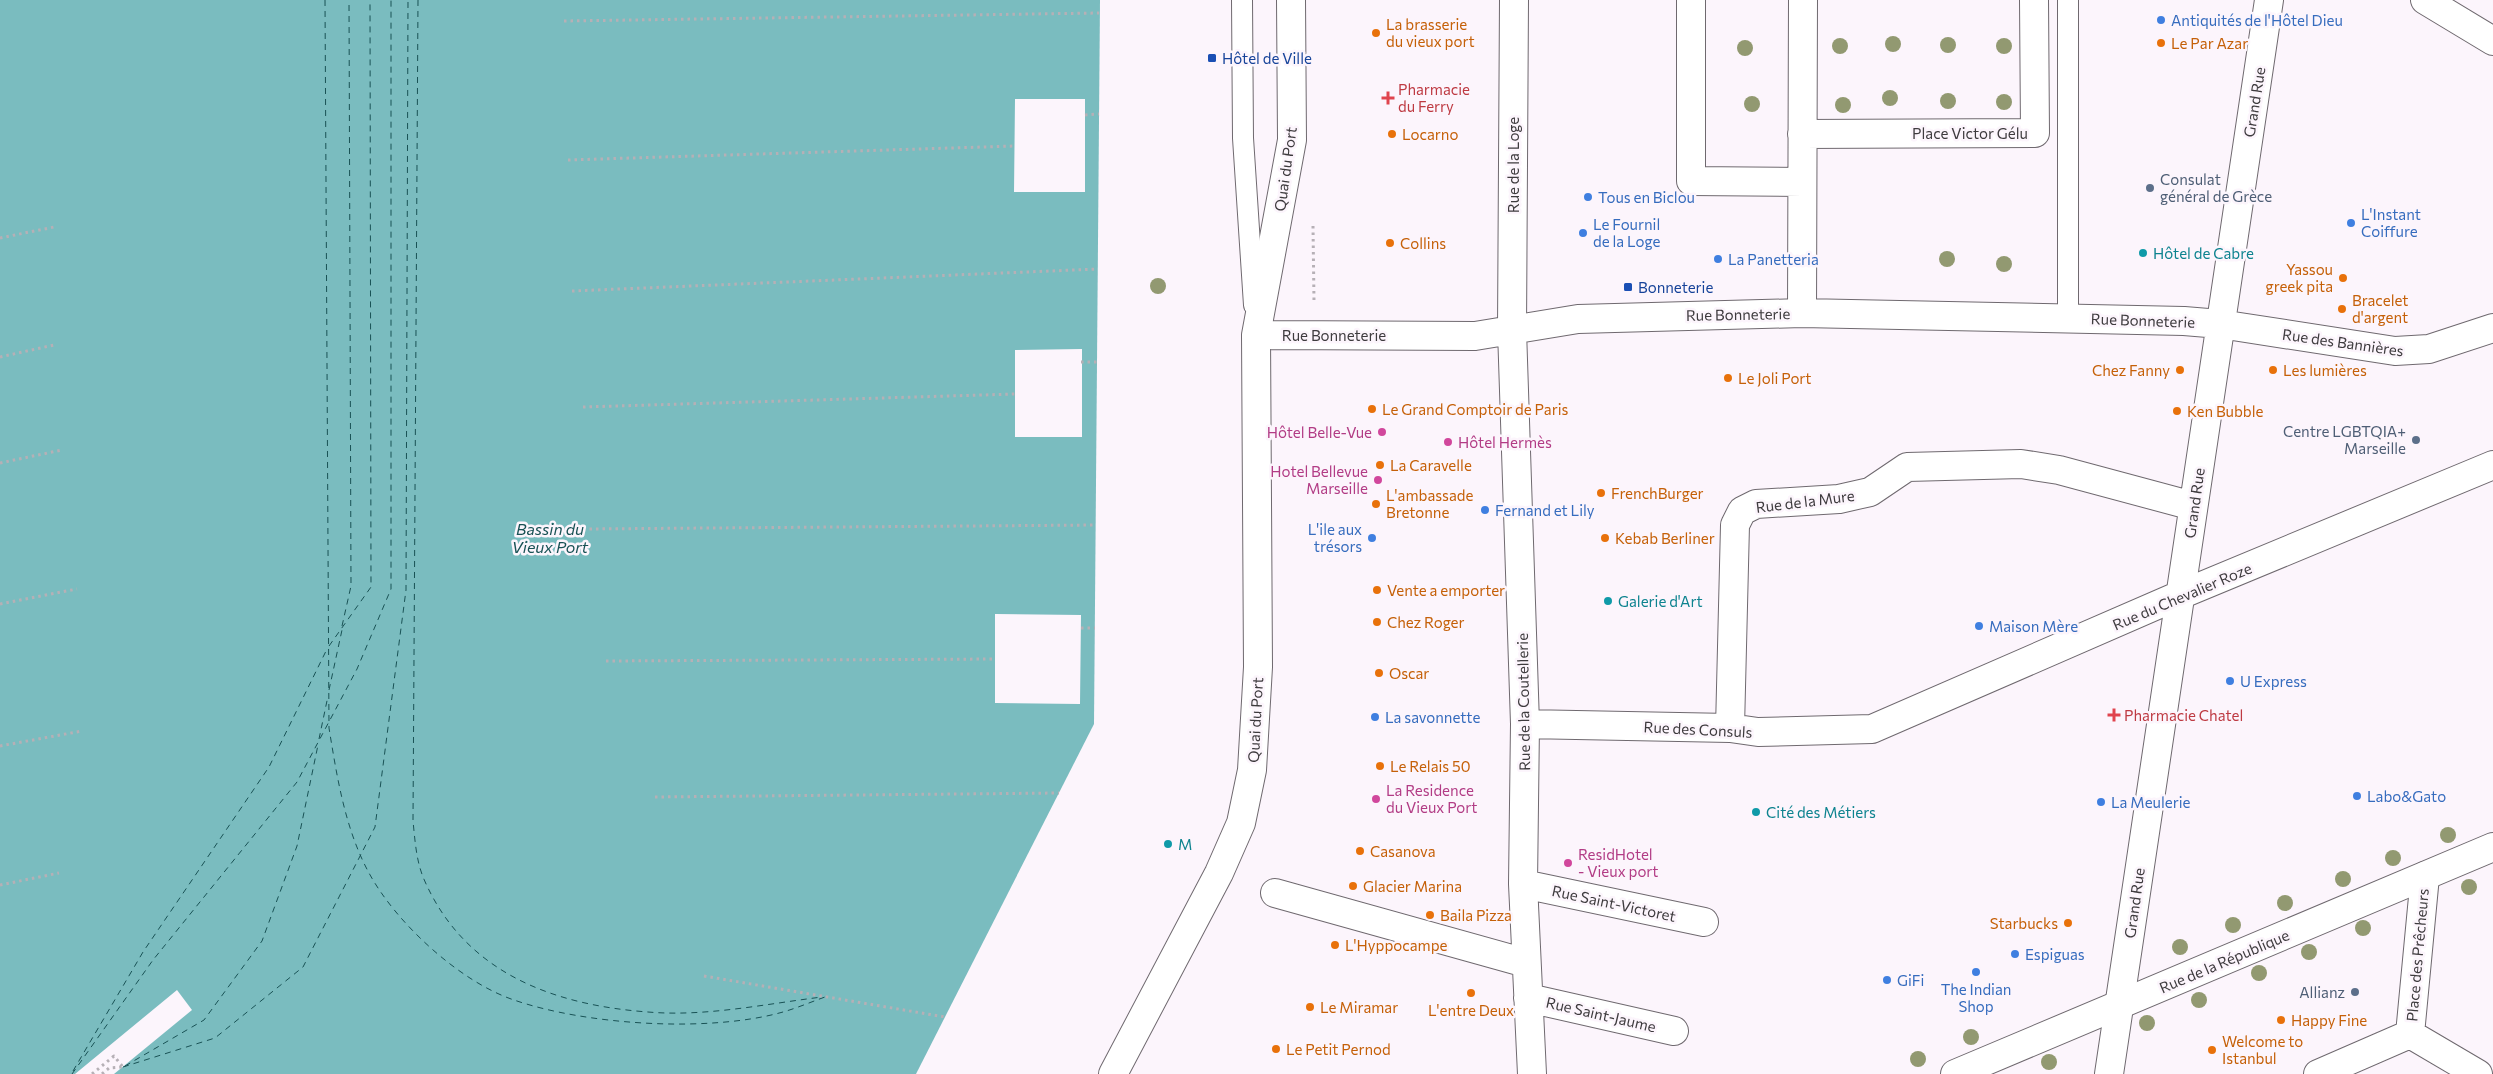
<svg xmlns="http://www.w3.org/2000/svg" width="2493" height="1074" font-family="Commissioner,sans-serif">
	<rect width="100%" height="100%" fill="#fcf5fc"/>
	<!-- water -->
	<path fill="#7abcbf" d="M0 0H1100L1094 724 916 1074H0Z"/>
	<!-- pier -->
	<path fill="#fcf5fc" d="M1015 99H1085V192H1014Z
		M1082 349V437H1015V350Z
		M995 614 1081 615 1080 704 995 703Z
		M177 990 192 1010 114 1074H75Z"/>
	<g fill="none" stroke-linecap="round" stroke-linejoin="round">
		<!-- ferry -->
		<path stroke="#195255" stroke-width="1" stroke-dasharray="6 5" stroke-linecap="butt" d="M325 0 329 728C337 777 345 829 369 873 396 923 460 982 514 1000 586 1025 709 1033 783 1012 797 1008 811 1002 825 997
			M418 0 413 821C415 840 416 859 423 877 463 972 552 1005 648 1012 705 1017 765 1004 822 997
			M342 626 351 586 349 0
			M329 646 371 587 370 0
			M329 690 342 630
			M319 739 328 696
			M125 1066 204 1020 262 941 297 846 318 745
			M123 1067 215 1038 303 967 375 827 406 590 408 0
			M73 1071 143 952 269 767 327 649
			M72 1074 153 960 297 782 357 669 391 589V0"/>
		<defs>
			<path id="lane" d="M1242 0 1243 138 1254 305
				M2068 0V318"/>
			<path id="street" d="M1514 0 1512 330 1525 724 1523 884 1532 1074
				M1691 0V181L1802 182
				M1802 134 2035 133 2034 0
				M1802 313 1803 0
				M1256 335 1475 336 1578 319 1802 313 2184 321 2220 324 2395 351 2429 349 2493 328
				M1525 724 1730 728 1758 732 1872 729 2180 595 2493 465
				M1730 728 1735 525 1742 511 1756 504 1839 499 1870 492 1907 467 2021 464 2059 470 2193 506
				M1523 884 1704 922
				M1275 893 1526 963
				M1528 998 1674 1031
				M2410 1034 2425 876
				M2410 1034 2478 1074
				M1113 1074 1219 873 1241 823 1252 770 1258 667 1256 335 1292 140 1291 0
				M2109 1074 2269 0
				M2318 1074 2410 1034"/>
			<path id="secondary" d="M2425 0 2493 41
				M1955 1074 2493 847"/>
		</defs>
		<!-- lane casing -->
		<use href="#lane" stroke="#6f696f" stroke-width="22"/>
		<!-- street casing -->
		<use href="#street" stroke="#6f696f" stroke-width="30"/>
		<!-- secondary casing -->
		<use href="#secondary" stroke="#6f696f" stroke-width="30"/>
		<!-- path -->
		<path stroke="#b6b0b6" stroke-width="3" stroke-dasharray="2.5 4" stroke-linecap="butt" d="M564 21 1099 13
			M1085 115 1099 114
			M568 160 1015 146
			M1313 226 1314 302
			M0 238 54 227
			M572 291 1098 269
			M0 357 54 345
			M1081 362H1098
			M583 407 1015 394
			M0 463 62 450
			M583 529 1096 525
			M0 604 77 589
			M1081 628H1095
			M606 661 995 659
			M0 746 82 731
			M655 797 1059 793
			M0 885 59 873
			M704 976 945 1017
			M92 1074 114 1056 123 1067
			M102 1074 109 1068 123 1067"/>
		<!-- lane -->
		<use href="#lane" stroke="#fff" stroke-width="20"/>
		<!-- street -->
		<use href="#street" stroke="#fff" stroke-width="28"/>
		<!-- secondary -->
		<use href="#secondary" stroke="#fff" stroke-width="28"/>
	</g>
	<!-- trees -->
	<g fill="#929971">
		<circle cx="1893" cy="44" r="8"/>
		<circle cx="1948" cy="45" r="8"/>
		<circle cx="1840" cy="46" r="8"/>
		<circle cx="2004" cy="46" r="8"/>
		<circle cx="1745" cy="48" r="8"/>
		<circle cx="1890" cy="98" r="8"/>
		<circle cx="1948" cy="101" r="8"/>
		<circle cx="2004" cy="102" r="8"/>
		<circle cx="1752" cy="104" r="8"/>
		<circle cx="1843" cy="105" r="8"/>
		<circle cx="1947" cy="259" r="8"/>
		<circle cx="2004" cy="264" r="8"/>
		<circle cx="1158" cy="286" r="8"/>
		<circle cx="2448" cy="835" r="8"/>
		<circle cx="2393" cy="858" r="8"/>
		<circle cx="2343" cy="879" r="8"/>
		<circle cx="2469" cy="887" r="8"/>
		<circle cx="2285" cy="903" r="8"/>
		<circle cx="2233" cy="925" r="8"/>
		<circle cx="2363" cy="928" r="8"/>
		<circle cx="2180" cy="947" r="8"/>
		<circle cx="2309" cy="952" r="8"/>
		<circle cx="2259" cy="973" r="8"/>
		<circle cx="2199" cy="1000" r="8"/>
		<circle cx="2147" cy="1023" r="8"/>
		<circle cx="1971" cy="1037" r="8"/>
		<circle cx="1918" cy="1059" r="8"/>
		<circle cx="2049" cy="1062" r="8"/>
	</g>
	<!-- markers -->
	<g fill="#3f7fe0" stroke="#fcf5fc" stroke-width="2">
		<circle cx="2161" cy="20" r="5"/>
		<circle cx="1588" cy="197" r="5"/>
		<circle cx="2351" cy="223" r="5"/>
		<circle cx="1583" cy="233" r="5"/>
		<circle cx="1718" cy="259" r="5"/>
		<circle cx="1485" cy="510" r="5"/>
		<circle cx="1372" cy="538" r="5"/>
		<circle cx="1979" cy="626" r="5"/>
		<circle cx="2230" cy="681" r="5"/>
		<circle cx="1375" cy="717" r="5"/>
		<circle cx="2357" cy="796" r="5"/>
		<circle cx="2101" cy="802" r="5"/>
		<circle cx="2015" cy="954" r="5"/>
		<circle cx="1976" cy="972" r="5"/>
		<circle cx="1887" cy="980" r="5"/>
	</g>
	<g fill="#e8710a" stroke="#fcf5fc" stroke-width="2">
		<circle cx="1376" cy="33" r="5"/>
		<circle cx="2161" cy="43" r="5"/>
		<circle cx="1392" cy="134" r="5"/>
		<circle cx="1390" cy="243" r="5"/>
		<circle cx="2343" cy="278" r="5"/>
		<circle cx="2342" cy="309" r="5"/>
		<circle cx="2180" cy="370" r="5"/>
		<circle cx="2273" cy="370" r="5"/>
		<circle cx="1728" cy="378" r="5"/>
		<circle cx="1372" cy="409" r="5"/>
		<circle cx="2177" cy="411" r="5"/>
		<circle cx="1380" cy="465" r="5"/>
		<circle cx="1601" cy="493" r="5"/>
		<circle cx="1376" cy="504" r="5"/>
		<circle cx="1605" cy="538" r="5"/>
		<circle cx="1377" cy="590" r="5"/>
		<circle cx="1377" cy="622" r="5"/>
		<circle cx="1379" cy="673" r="5"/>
		<circle cx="1380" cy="766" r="5"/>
		<circle cx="1360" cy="851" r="5"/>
		<circle cx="1353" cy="886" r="5"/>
		<circle cx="1430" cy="915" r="5"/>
		<circle cx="2068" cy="923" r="5"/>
		<circle cx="1335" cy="945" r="5"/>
		<circle cx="1471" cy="993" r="5"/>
		<circle cx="1310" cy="1007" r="5"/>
		<circle cx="2281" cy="1020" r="5"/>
		<circle cx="1276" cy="1049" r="5"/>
		<circle cx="2212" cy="1050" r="5"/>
	</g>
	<g fill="#1a4fb4" stroke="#fcf5fc" stroke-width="2">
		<rect x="1207" y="53" width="10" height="10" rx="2.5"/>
		<rect x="1623" y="282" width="10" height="10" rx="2.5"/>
	</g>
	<g fill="#e0444e" stroke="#fcf5fc" stroke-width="2">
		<path d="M1385.5 90.5h5v5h5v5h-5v5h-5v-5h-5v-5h5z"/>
		<path d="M2111.5 707.5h5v5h5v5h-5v5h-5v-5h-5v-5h5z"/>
	</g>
	<g fill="#5c6f8a" stroke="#fcf5fc" stroke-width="2">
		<circle cx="2150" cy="188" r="5"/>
		<circle cx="2416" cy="440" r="5"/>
		<circle cx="2355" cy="992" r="5"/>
	</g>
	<g fill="#0f9aa8" stroke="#fcf5fc" stroke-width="2">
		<circle cx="2143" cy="253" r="5"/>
		<circle cx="1608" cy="601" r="5"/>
		<circle cx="1756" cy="812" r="5"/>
		<circle cx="1168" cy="844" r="5"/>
	</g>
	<g fill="#d1479c" stroke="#fcf5fc" stroke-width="2">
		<circle cx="1382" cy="432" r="5"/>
		<circle cx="1448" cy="442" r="5"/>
		<circle cx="1378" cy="480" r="5"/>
		<circle cx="1376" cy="799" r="5"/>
		<circle cx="1568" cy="863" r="5"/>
	</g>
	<g text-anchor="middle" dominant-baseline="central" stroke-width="5" stroke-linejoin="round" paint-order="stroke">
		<!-- shop labels -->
		<g font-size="15" fill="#366cbe" stroke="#fcf5fc" text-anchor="start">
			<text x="2171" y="20">Antiquités de l'Hôtel Dieu</text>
			<text x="1598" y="197">Tous en Biclou</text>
			<text x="2361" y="214">L'Instant<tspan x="2361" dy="17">Coiffure</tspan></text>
			<text x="1593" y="224">Le Fournil<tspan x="1593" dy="17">de la Loge</tspan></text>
			<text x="1728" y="259">La Panetteria</text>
			<text x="1495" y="510">Fernand et Lily</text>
			<text x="1362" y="529" text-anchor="end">L'ile aux<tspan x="1362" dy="17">trésors</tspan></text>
			<text x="1989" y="626">Maison Mère</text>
			<text x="2240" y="681">U Express</text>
			<text x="1385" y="717">La savonnette</text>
			<text x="2367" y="796">Labo&amp;Gato</text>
			<text x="2111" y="802">La Meulerie</text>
			<text x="2025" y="954">Espiguas</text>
			<text x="1897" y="980">GiFi</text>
			<text x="1976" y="989" text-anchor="middle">The Indian<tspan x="1976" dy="17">Shop</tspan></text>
		</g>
		<!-- food labels -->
		<g font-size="15" fill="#c56008" stroke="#fcf5fc" text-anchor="start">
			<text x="1386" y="24">La brasserie<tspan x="1386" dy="17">du vieux port</tspan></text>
			<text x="2171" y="43">Le Par Azar</text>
			<text x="1402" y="134">Locarno</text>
			<text x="1400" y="243">Collins</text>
			<text x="2333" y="269" text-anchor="end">Yassou<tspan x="2333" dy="17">greek pita</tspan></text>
			<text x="2352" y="300">Bracelet<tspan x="2352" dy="17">d'argent</tspan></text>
			<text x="2170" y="370" text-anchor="end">Chez Fanny</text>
			<text x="2283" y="370">Les lumières</text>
			<text x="1738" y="378">Le Joli Port</text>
			<text x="1382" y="409">Le Grand Comptoir de Paris</text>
			<text x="2187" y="411">Ken Bubble</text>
			<text x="1390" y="465">La Caravelle</text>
			<text x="1611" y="493">FrenchBurger</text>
			<text x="1386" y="495">L'ambassade<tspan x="1386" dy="17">Bretonne</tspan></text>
			<text x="1615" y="538">Kebab Berliner</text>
			<text x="1387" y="590">Vente a emporter</text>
			<text x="1387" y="622">Chez Roger</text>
			<text x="1389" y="673">Oscar</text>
			<text x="1390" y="766">Le Relais 50</text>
			<text x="1370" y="851">Casanova</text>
			<text x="1363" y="886">Glacier Marina</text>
			<text x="1440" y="915">Baila Pizza</text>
			<text x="2058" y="923" text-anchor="end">Starbucks</text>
			<text x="1345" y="945">L'Hyppocampe</text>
			<text x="1320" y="1007">Le Miramar</text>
			<text x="1471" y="1010" text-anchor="middle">L'entre Deux</text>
			<text x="2291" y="1020">Happy Fine</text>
			<text x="2222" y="1041">Welcome to<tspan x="2222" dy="17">Istanbul</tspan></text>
			<text x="1286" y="1049">Le Petit Pernod</text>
		</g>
		<!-- transit labels -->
		<g font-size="15" fill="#164399" stroke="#fcf5fc" text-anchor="start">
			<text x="1222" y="58">Hôtel de Ville</text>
			<text x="1638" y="287">Bonneterie</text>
		</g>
		<!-- health labels -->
		<g font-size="15" fill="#be3a42" stroke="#fcf5fc" text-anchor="start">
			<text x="1398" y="89">Pharmacie<tspan x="1398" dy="17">du Ferry</tspan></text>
			<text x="2124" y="715">Pharmacie Chatel</text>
		</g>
		<!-- street labels -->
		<g font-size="15" fill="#3e3b3e" stroke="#fcf5fc">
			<text transform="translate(2254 102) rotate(-81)">Grand Rue</text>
			<text x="1970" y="133">Place Victor Gélu</text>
			<text transform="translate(1513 165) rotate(-90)">Rue de la Loge</text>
			<text transform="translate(1285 169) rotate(-82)">Quai du Port</text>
			<text transform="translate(1738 314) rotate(-1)">Rue Bonneterie</text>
			<text transform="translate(2143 320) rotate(2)">Rue Bonneterie</text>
			<text x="1334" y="335">Rue Bonneterie</text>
			<text transform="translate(2343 342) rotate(8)">Rue des Bannières</text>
			<text transform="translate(1805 501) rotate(-7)">Rue de la Mure</text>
			<text transform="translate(2194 503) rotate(-82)">Grand Rue</text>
			<text transform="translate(2182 596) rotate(-23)">Rue du Chevalier Roze</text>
			<text transform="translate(1523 702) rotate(-91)">Rue de la Coutellerie</text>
			<text transform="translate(1255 720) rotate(-87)">Quai du Port</text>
			<text transform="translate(1698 729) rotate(3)">Rue des Consuls</text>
			<text transform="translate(1614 903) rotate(12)">Rue Saint-Victoret</text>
			<text transform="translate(2134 903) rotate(-82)">Grand Rue</text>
			<text transform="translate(2417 955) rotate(-85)">Place des Prêcheurs</text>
			<text transform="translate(2224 961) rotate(-23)">Rue de la République</text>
			<text transform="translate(1601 1014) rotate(13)">Rue Saint-Jaume</text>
		</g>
		<!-- service labels -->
		<g font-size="15" fill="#4e5e75" stroke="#fcf5fc" text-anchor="end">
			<text x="2160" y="179" text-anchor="start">Consulat<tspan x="2160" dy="17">général de Grèce</tspan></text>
			<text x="2406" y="431">Centre LGBTQIA+<tspan x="2406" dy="17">Marseille</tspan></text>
			<text x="2345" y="992">Allianz</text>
		</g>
		<!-- culture labels -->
		<g font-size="15" fill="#0d838f" stroke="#fcf5fc" text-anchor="start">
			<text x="2153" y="253">Hôtel de Cabre</text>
			<text x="1618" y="601">Galerie d'Art</text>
			<text x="1766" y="812">Cité des Métiers</text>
			<text x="1178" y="844">M</text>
		</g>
		<!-- hotel labels -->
		<g font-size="15" fill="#b23c85" stroke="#fcf5fc" text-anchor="start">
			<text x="1372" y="432" text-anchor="end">Hôtel Belle-Vue</text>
			<text x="1458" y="442">Hôtel Hermès</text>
			<text x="1368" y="471" text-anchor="end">Hotel Bellevue<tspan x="1368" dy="17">Marseille</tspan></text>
			<text x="1386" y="790">La Residence<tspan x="1386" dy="17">du Vieux Port</tspan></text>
			<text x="1578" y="854">ResidHotel<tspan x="1578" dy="17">- Vieux port</tspan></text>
		</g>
		<!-- water labels -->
		<g font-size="16" font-style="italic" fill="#195255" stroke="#fcf5fc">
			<text x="550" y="528">Bassin du<tspan x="550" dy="18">Vieux Port</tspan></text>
		</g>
	</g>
</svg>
